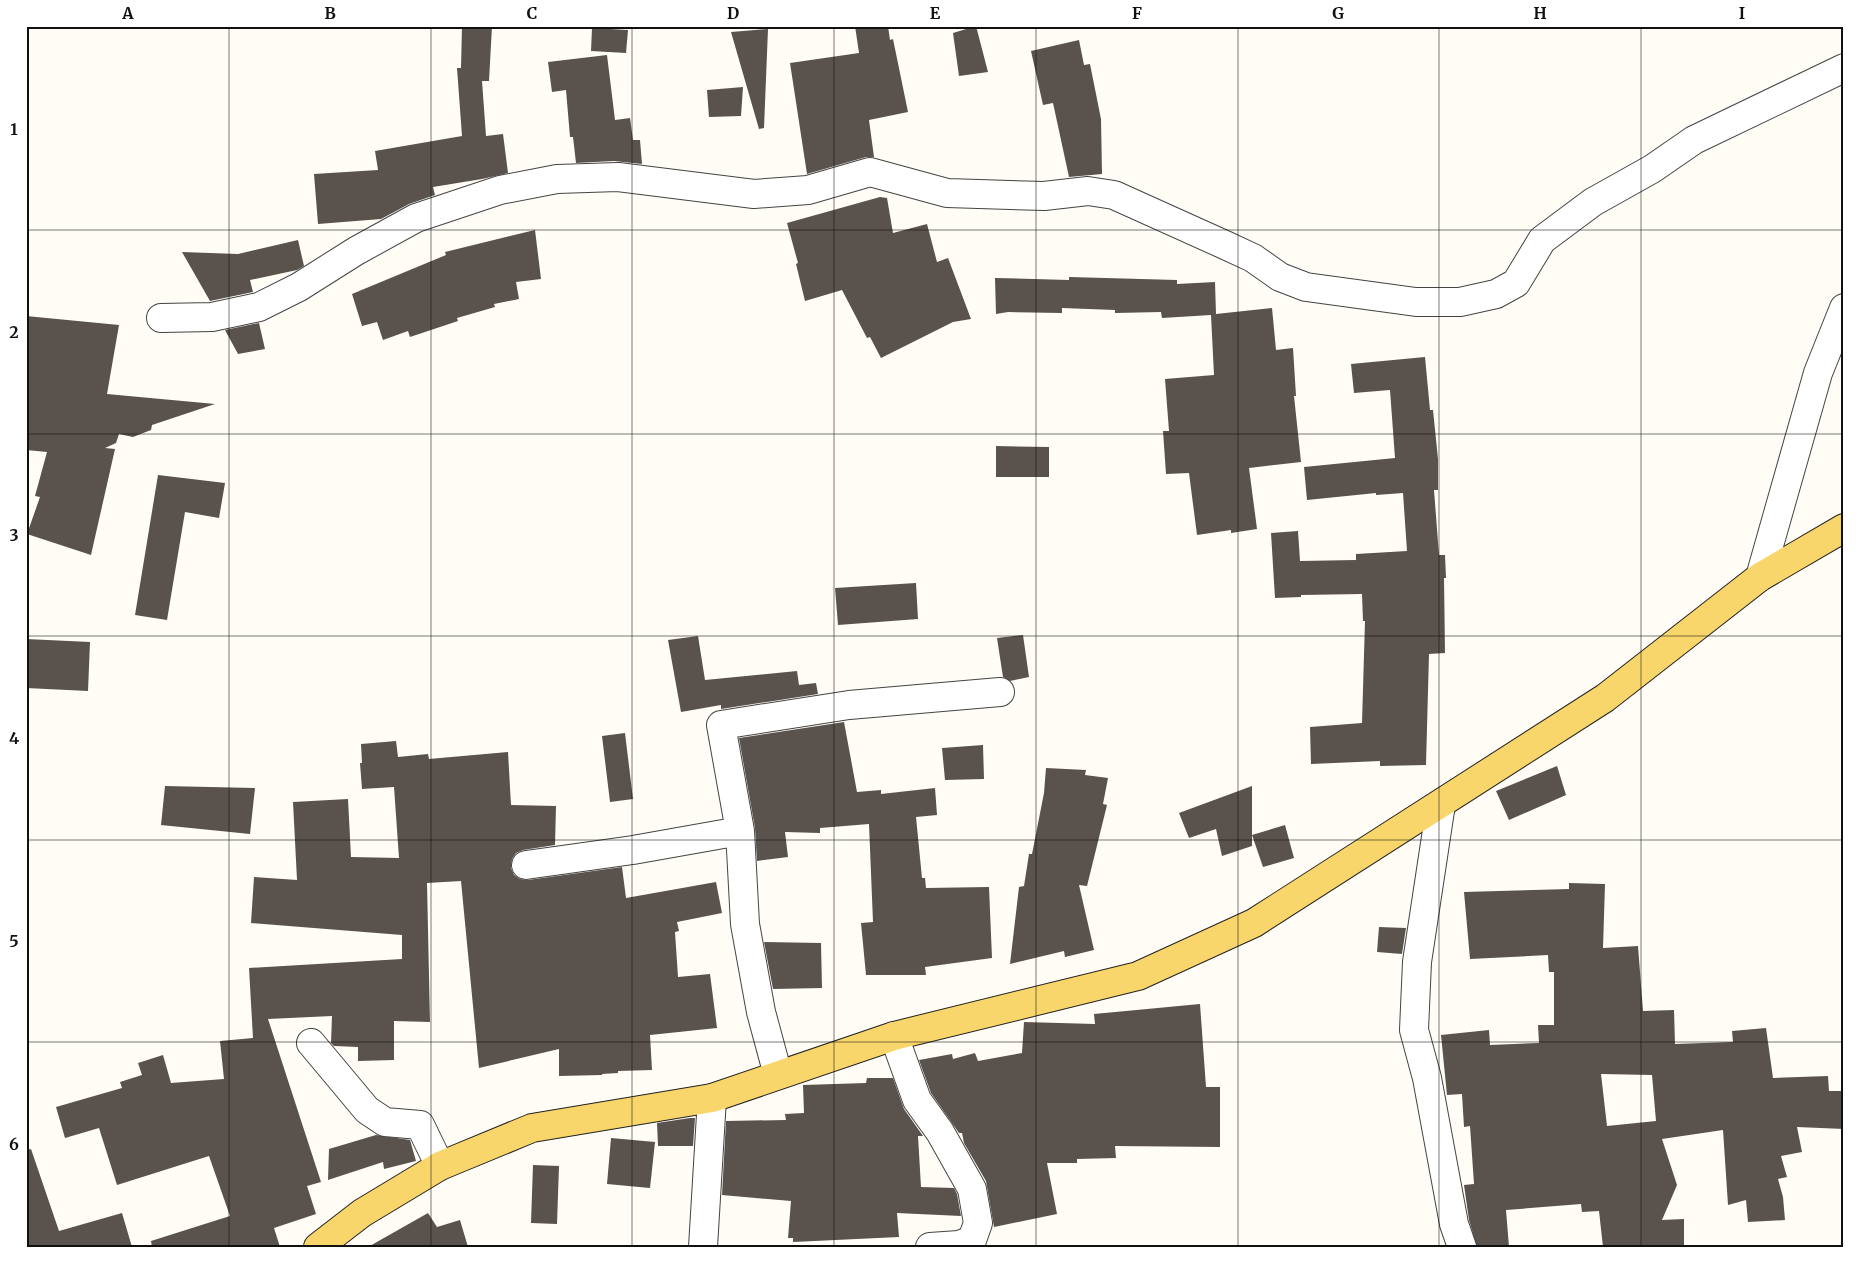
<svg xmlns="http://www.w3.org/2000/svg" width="1870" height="1273" font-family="Merriweather,serif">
	<rect width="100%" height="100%" fill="#fffdf5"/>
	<!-- building -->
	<path fill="#5a524d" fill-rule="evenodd" d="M462 26H492L489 81H482L486 136 503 134 508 173 482 179 433 187 435 195 409 204 381 219 318 224 314 174 378 170 375 151 462 136 457 68H461Z
		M855 26H888L890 40 893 39 908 112 869 120 874 157H866L807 174 790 63 859 53Z
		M976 26 988 72 959 76 953 33Z
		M592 28 628 30 626 53 591 51Z
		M768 29 764 128 759 129 731 32Z
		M1079 40 1084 65 1090 64 1101 119 1102 174 1069 177 1053 103 1043 105 1031 51Z
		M607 55 615 120 630 118 633 140H640L642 164 614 161 576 163 573 137H570L566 90 552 92 548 62Z
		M743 87 741 116 709 117 707 90Z
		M880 197 887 198 893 233 927 224 937 262 948 258 971 319 953 322 881 358 870 337 867 338 842 290 805 301 796 264 798 263 787 223Z
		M535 230 541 279 516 282 519 299 494 304 495 307 457 318 458 321 410 337 408 331 383 340 377 322 362 326 352 294 446 255 445 252Z
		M298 240 304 266 297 270 250 280 253 292 210 301 182 252 238 254Z
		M1069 277 1177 280V284L1215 282 1216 314 1272 308 1276 350 1293 348 1296 396H1294L1301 462 1249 468 1257 529 1231 533V530L1197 535 1189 473 1166 474 1163 431H1169L1165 379 1214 375 1211 315 1162 318 1161 312 1115 313V310L1062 308V313L1008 312 996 314 995 278 1069 280Z
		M26 316 119 325 107 394 215 404 152 425 151 430 133 437 119 434 116 443 105 448 115 449 91 555 27 534 40 497 35 496 47 452 26 450Z
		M259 323 265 349 238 354 225 330Z
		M1425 357 1430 410H1433L1438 459V490H1434L1439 555H1445L1446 578H1444L1445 653 1429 654 1426 765 1380 766V761L1311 764 1310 727 1362 723 1365 621H1363L1362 594 1301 595V597L1275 598 1271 533 1298 531 1300 561 1356 560V554L1407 551 1403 493 1376 495V493L1307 500 1304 467 1395 458 1390 390 1354 393 1351 364Z
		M996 446 1049 447V477H996Z
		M158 475 225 483 219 518 185 512 167 620 135 615Z
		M916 583 918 619 838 625 835 588Z
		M1023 635 1029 677 1010 681 1003 677 997 638Z
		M698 636 705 680 797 671 799 685 816 683 818 694 721 709V705L681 712 668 640Z
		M26 639 90 642 88 691 26 688Z
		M844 722 857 792 881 790V794L935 788 937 815 916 817 922 878H925L926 888 989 887 992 958 925 967 926 975H866L861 923 873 922 869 824 820 828V833L785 832 788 857 757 861 755 828 739 738Z
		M625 733 633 799 610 802 602 736Z
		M396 741 398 757 428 754 429 759 508 752 511 805 556 806 555 845 523 850 516 853 512 859 511 868 514 875 520 879 528 880 622 867 626 898 716 882 722 913 677 922 679 931 675 932 678 977 710 974 717 1028 650 1035 652 1070 618 1071V1073L602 1074V1075L559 1076V1049L479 1068 461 881 427 883 430 1022 394 1021V1060L358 1061V1047L334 1046 331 1043 332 1016 268 1019 321 1182 307 1186 316 1214 274 1228 280 1247H152L151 1241 230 1216 209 1156 117 1185 99 1128 65 1138 56 1107 122 1088 120 1082 142 1075 138 1063 163 1055 171 1083 224 1079 220 1041 253 1038 249 968 402 959V935L251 923 254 877 297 880 293 802 348 799 351 857 399 858 394 787 362 789 360 763H362L361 744Z
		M983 745 984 779 945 780 942 748Z
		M1557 766 1566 795 1509 820 1496 791Z
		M1046 768 1086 770 1085 775 1108 778 1103 804 1107 805 1087 886 1079 885 1094 950 1065 957 1064 951 1010 964 1019 887 1024 886 1029 854H1032L1044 793Z
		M165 786 255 788 250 834 161 825Z
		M1252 786V835L1285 825 1294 858 1263 867 1252 835V846L1222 856 1216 829 1189 838 1179 813Z
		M1569 883 1605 884 1603 948 1638 946 1643 1011 1674 1010 1675 1044 1733 1042 1732 1031 1766 1028 1773 1078 1828 1076 1829 1091H1844V1129L1797 1127 1802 1152 1781 1156 1787 1177 1778 1179 1783 1197 1785 1220 1748 1222 1746 1200 1728 1205 1723 1130 1662 1139 1677 1185 1662 1220 1684 1219V1247H1603L1599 1211 1582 1212 1581 1204 1506 1210 1509 1247H1477L1469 1220 1464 1185 1474 1184 1470 1126 1464 1127 1462 1094 1447 1095 1441 1035 1489 1030 1490 1045 1539 1043 1538 1025H1554V972H1549L1548 955 1470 959 1464 892 1569 889ZM1601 1074 1652 1075 1656 1121 1607 1126Z
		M1379 927 1406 928 1402 954 1377 952Z
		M764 942 821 943 822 988 773 989Z
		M1200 1004 1206 1087H1220V1147L1115 1146 1116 1158 1077 1159V1163H1047L1057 1214 994 1227 986 1181 964 1143 962 1133H959L931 1093 919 1060 952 1054 953 1059 975 1053 978 1061 1022 1053 1024 1022 1095 1024 1094 1014Z
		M867 1078H893L904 1109 923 1136H918L921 1187 954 1188 957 1194 961 1216 897 1213 899 1237 793 1242V1238H788L791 1201 722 1195 726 1121 786 1120 785 1114 804 1113 803 1085 866 1083Z
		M690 1118H695L693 1146H658L657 1123Z
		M376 1135 410 1140 416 1161 384 1169 383 1162 328 1180 329 1149Z
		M611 1138 655 1142 650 1188 607 1184Z
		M31 1149 59 1231 122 1213 132 1247H26V1150Z
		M533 1165 559 1166 557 1224 531 1223Z
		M428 1213 437 1227 460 1220 468 1247H368Z"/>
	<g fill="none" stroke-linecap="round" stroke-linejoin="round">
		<defs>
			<path id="minor" d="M161 318 212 317 259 307 299 287 356 251 416 218 500 190 557 179 618 177 754 194 808 190 870 172 947 193 1044 196 1088 191 1114 195 1225 245 1253 258 1280 277 1306 287 1416 302H1460L1496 294 1516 283 1542 240 1593 202 1652 169 1694 140 1844 68
				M1760 577 1818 373 1844 308
				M1441 804 1417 962 1414 1030 1427 1078 1454 1224 1462 1247
				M526 865 633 850 740 831
				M894 1036 917 1100 940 1132 972 1189 978 1223 972 1240 959 1245 930 1247
				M311 1043 367 1110 385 1122 420 1125 440 1166
				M778 1075 761 1012 745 924 740 831 721 725 849 705 1000 692
				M703 1247 712 1098"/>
			<path id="primary" d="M318 1247 362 1213 440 1166 532 1128 712 1098 894 1036 1138 976 1254 923 1605 698 1760 577 1844 528"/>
		</defs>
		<!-- minor casing -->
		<use href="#minor" stroke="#444" stroke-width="30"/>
		<!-- primary casing -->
		<use href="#primary" stroke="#222" stroke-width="30"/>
		<!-- minor -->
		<use href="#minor" stroke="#fff" stroke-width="28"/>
		<!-- primary -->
		<use href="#primary" stroke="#f9d66b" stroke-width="28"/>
	</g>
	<!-- grid -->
	<path fill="none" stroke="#111" stroke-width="1" stroke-opacity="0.55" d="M229 26V1247M431 26V1247M632 26V1247M834 26V1247M1036 26V1247M1238 26V1247M1439 26V1247M1641 26V1247M26 230H1844M26 434H1844M26 636H1844M26 840H1844M26 1042H1844"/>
	<!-- border -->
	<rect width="1870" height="1273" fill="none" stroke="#ffffff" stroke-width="55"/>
	<rect x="28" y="28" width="1814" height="1218" fill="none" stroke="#111" stroke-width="2"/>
	<g font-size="16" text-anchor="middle" font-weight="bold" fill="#111">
		<text x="128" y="19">A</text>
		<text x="330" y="19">B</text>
		<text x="532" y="19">C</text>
		<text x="733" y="19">D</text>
		<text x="935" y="19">E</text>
		<text x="1137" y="19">F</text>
		<text x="1338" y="19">G</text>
		<text x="1540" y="19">H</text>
		<text x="1742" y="19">I</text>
		<text x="14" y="135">1</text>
		<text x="14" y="338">2</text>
		<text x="14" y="541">3</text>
		<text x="14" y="744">4</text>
		<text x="14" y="947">5</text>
		<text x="14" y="1150">6</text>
	</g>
</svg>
